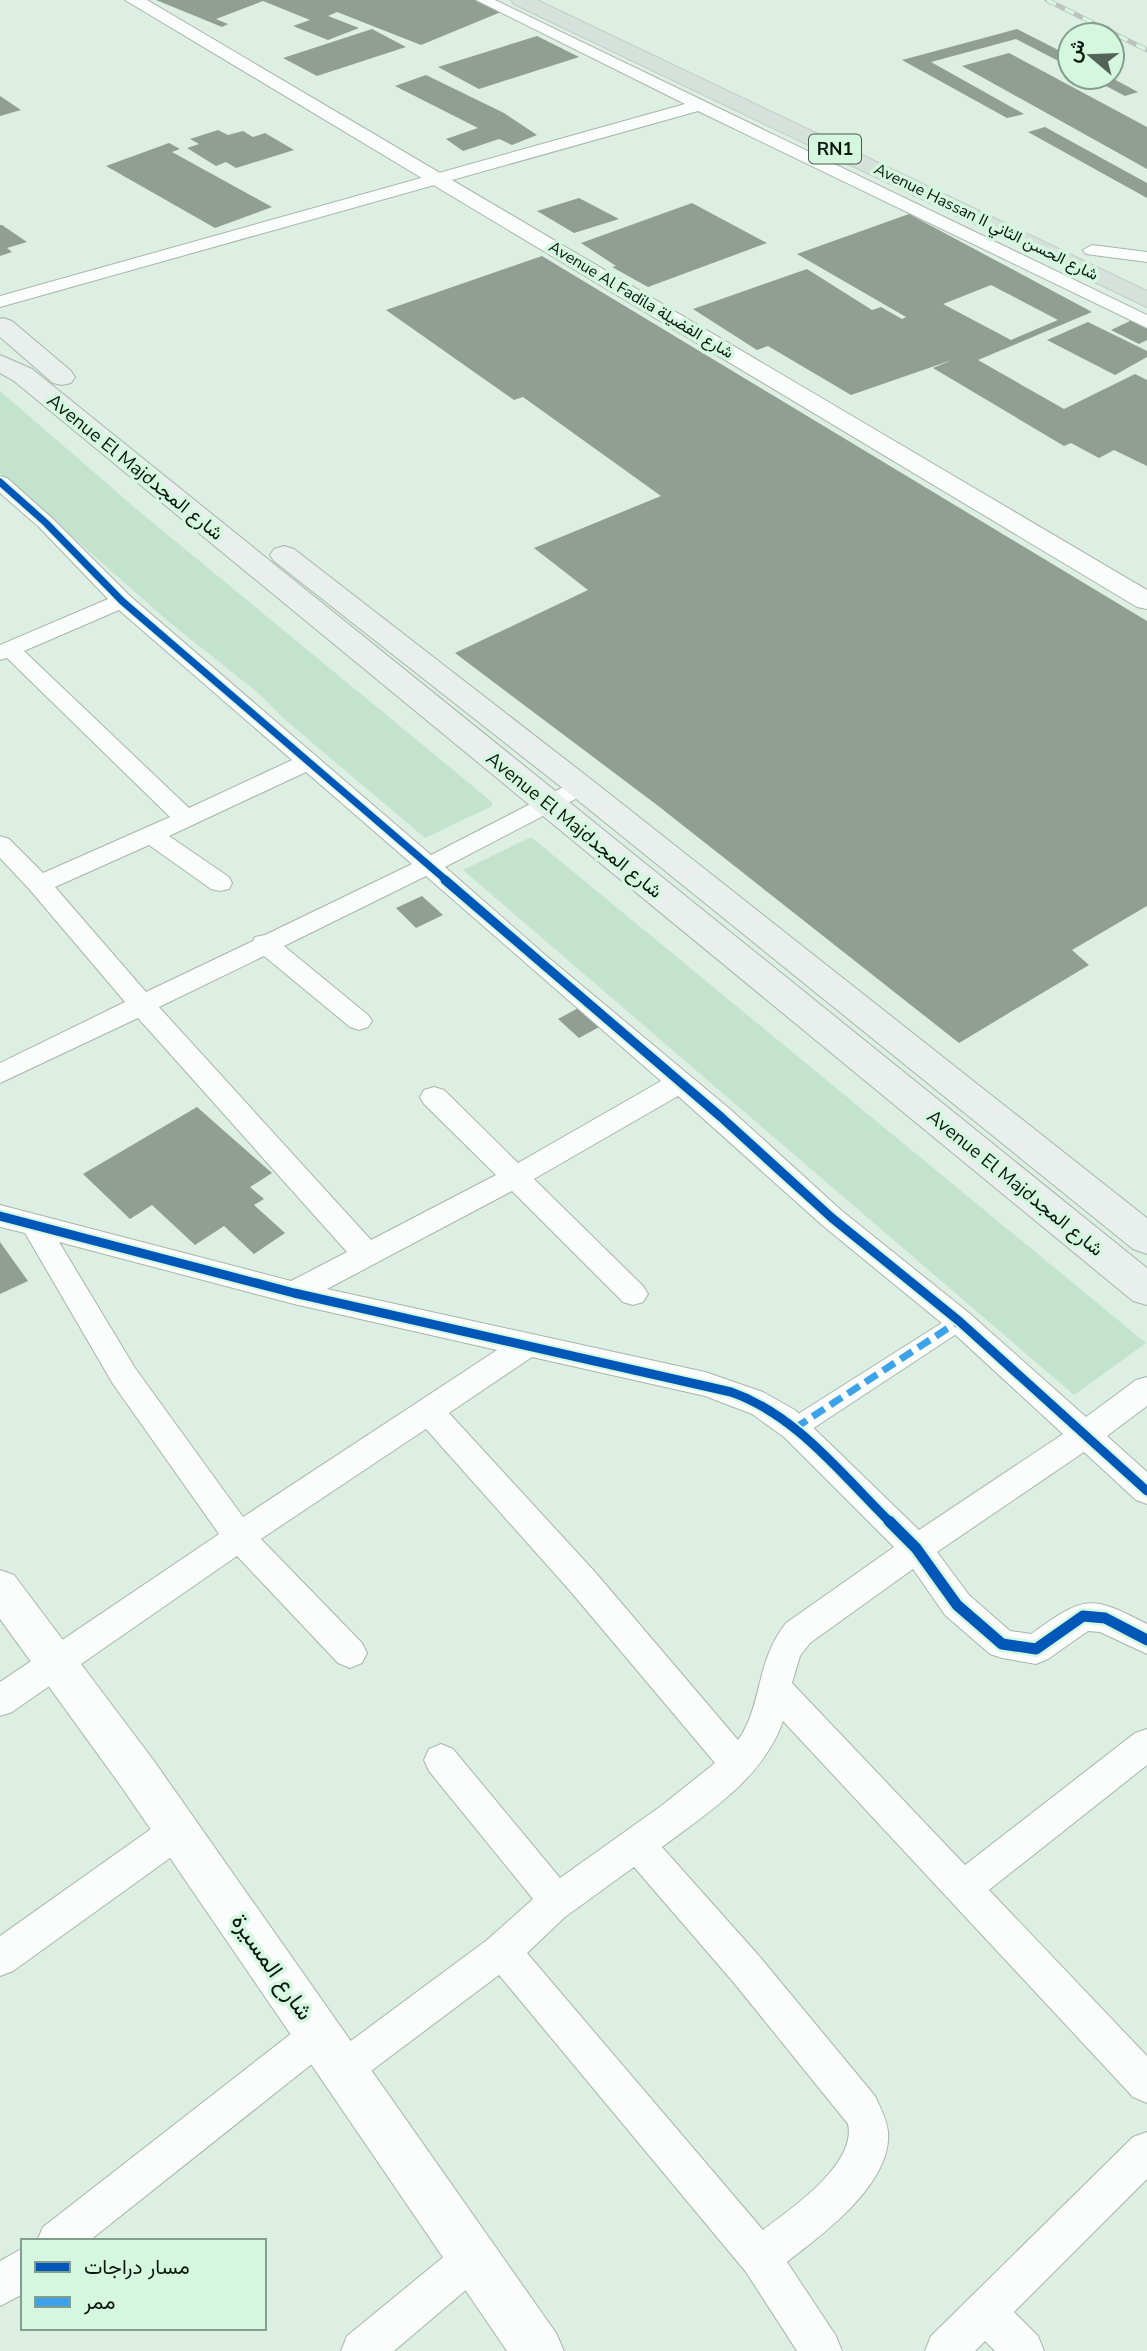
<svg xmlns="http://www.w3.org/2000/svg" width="1147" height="2351" font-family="'Nunito Sans',Vazirmatn,sans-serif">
	<rect width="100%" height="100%" fill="#ddefe3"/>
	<!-- green -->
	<path fill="#c3e3ce" d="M0 391 140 512 492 802V806L425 838 283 718 257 692 169 622 0 473Z
		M531 837 1146 1343 1074 1395 463 870Z"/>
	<!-- building -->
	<path fill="#909e94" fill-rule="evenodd" d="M156 0H475L501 12 421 45 337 12 328 16 359 28 328 40 293 26 310 20 263 1 216 19 228 24 222 27Z
		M372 29 406 47 317 76 283 58Z
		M1017 29 1070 56V67L1016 39 931 62 1024 114 1007 118 902 60Z
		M537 36 579 57 479 89 438 67Z
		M1009 53 1147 127V169L962 66Z
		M426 75 504 113 537 135 512 145 499 139 463 151 446 139 478 128 395 86Z
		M1089 77H1110L1138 92 1125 96Z
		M0 96 21 110 0 116Z
		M1045 127 1147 183V198L1028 132Z
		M218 130 228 135 243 131 253 137 265 133 294 150 236 168 226 162 216 166 187 148 199 144 190 139Z
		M169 143 180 149 172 152 272 207 215 228 106 166Z
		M579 198 619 219 574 233 537 211Z
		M692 203 767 243 648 287 612 267 616 266 581 243Z
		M909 214 1092 312 978 360 1064 409 1135 374 1147 380V466L1114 450 1099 458 1071 443 1064 446 933 368 952 360 851 395 768 346 757 350 693 309 807 269 872 310 881 307 902 319 906 317 797 254ZM991 285 1058 320 1011 340 943 304Z
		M0 225H2L27 242 7 248 12 252 0 256Z
		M542 256 1147 621V906L1072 950 1089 965 959 1043 657 805 455 653 588 590 534 548 661 496 523 397 514 400 386 310Z
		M1132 320 1147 327V340L1139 344 1111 330Z
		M1088 322 1147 351V357L1115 375 1047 340Z
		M422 896 443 915 416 928 396 908Z
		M582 1006 603 1025 579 1038 558 1019Z
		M197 1107 272 1173 250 1187 264 1199 254 1205 285 1233 254 1254 224 1226 195 1245 152 1205 130 1219 83 1174Z
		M0 1242 28 1281 0 1294Z"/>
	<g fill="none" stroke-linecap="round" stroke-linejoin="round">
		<defs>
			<path id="pedestrian" d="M959 1312 967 1315 970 1321 967 1327 803 1435 795 1437 787 1435 783 1428 787 1421Z"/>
			<path id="minor" d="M476 0H495L1147 315V328L698 111 0 307V296L685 104Z
				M1092 245 1147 252V262L1086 254 1083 250Z
				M0 476 7 478 53 519 130 596 431 855 573 782 581 780 589 782 593 787 589 792 445 867 544 954 731 1110 842 1211 969 1313 1086 1417 1136 1380 1147 1377V1406L1107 1436 1147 1472V1504L1136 1500 1084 1452 937 1552 969 1595 1010 1631 1031 1634C1084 1597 1088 1593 1147 1624V1654L1100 1632 1088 1631 1048 1659 1036 1664 1002 1658 990 1654 945 1615 913 1569 810 1643 800 1656 792 1683 965 1865 1135 1733 1147 1729V1765L989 1890 1147 2056V2103L1133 2097 783 1721C763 1778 709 1812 662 1847L760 1957 875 2096C880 2107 887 2120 888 2132 892 2184 822 2235 787 2262L836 2336 842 2351H797L746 2272 499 1975 355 2083 342 2089 329 2083 323 2070 329 2057 487 1940 533 1899 429 1771 424 1760 429 1749 441 1744 453 1749 560 1878 661 1806 715 1763 571 1592 426 1429 261 1539 362 1643 367 1653 362 1663 350 1668 338 1663 237 1556 12 1712 0 1716V1682L219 1534 113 1384 25 1233 0 1227V1205L291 1281 347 1252 138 1018 0 1083V1063L125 1002 30 890 0 858V836L9 839 43 873 170 817 7 658 0 660V645L108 599 39 527 0 493ZM119 610 292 760 189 808 24 651ZM306 772 412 864 265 935 255 937 253 941 146 992 55 887 149 845 211 889 220 891 229 889 232 883 229 877 169 836ZM426 876 661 1081 518 1163 444 1090 434 1087 424 1090 420 1097 424 1104 496 1175 371 1240 159 1007 264 956 350 1027 359 1030 368 1027 372 1021 368 1015 284 946ZM678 1096 822 1225 949 1329 1063 1434 919 1530 795 1410 763 1392 705 1372 327 1289 512 1191 623 1302 633 1305 643 1302 648 1294 643 1286 534 1179ZM59 1242 294 1304 497 1350 243 1517 135 1368ZM532 1357 705 1396 752 1414 784 1437 894 1547 786 1623C755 1662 763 1705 738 1740L595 1572 449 1413ZM634 1867 734 1983 848 2124C857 2164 791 2209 763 2230L527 1953 565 1917Z
				M178 1815 191 1819 196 1831 191 1843 13 1971 0 1976V1936L165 1819Z
				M319 2016 332 2022 338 2035 332 2048 89 2241H37L43 2227 306 2022Z
				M1147 2132V2179L1014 2312 1038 2336 1044 2351H995L985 2341 975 2351H925L931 2336 1133 2137Z
				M472 2239 486 2245 492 2259 486 2273 394 2351H341L347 2336 458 2245Z
				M23 2248V2294L0 2306V2261Z"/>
			<path id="tertiary" d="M125 0H147L1147 590V609L1137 607Z
				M0 1570 14 1575 154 1761 556 2333 564 2351H507L123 1789 0 1619Z"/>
			<path id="secondary" d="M3 318 12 321 71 371 75 377 71 383 62 385 53 383 0 337V319Z
				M0 355 32 369 1147 1268V1305L1133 1301 14 381 0 373Z
				M284 546 294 549 592 780 1147 1218V1254L1133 1249 570 794 274 561 270 555 274 549Z"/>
			<path id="primary" d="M511 0H537L1147 291V307L514 4Z"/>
		</defs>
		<!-- pedestrian casing -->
		<use href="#pedestrian" stroke="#a7b5ab" stroke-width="2"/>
		<!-- minor casing -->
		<use href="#minor" stroke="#a7b5ab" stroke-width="2"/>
		<!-- tertiary casing -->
		<use href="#tertiary" stroke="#a7b5ab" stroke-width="2"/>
		<!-- secondary casing -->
		<use href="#secondary" stroke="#a7b5ab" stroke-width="2"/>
		<!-- primary casing -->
		<use href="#primary" stroke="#c2cbc5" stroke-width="2"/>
		<!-- pedestrian -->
		<use href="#pedestrian" fill="#fafdfb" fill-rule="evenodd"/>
		<!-- minor -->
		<use href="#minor" fill="#fafdfb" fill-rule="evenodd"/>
		<!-- tertiary -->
		<use href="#tertiary" fill="#fafdfb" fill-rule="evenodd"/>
		<!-- secondary -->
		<use href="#secondary" fill="#e8efec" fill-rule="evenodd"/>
		<!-- primary -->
		<use href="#primary" fill="#d7e1db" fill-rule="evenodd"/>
		<defs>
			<path id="rail" d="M1047 0 1147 50"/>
		</defs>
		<!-- rail casing -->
		<use href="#rail" stroke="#bdc2be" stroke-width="5"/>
		<!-- rail -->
		<use href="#rail" stroke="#d5f7e0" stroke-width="3.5" stroke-dasharray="10" stroke-linecap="butt"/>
		<!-- quiet -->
		<path stroke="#3ca2ea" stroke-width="7" stroke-dasharray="14 7" stroke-linecap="butt" d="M795 1428 959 1321"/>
		<defs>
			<path id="cycleway-far2" d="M0 482 46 523 122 601 447 881"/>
			<path id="cycleway-far1" d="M445 880 721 1117 832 1218 959 1321 1147 1491
				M0 1216 294 1293 731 1392C797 1415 842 1475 891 1523"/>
			<path id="cycleway" d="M889 1521 916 1548 957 1605 1002 1644 1036 1649 1083 1616 1105 1618 1147 1640"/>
		</defs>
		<!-- cycleway-far2 casing -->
		<use href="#cycleway-far2" stroke="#d5f7e0" stroke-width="10"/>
		<!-- cycleway-far1 casing -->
		<use href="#cycleway-far1" stroke="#d5f7e0" stroke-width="13"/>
		<!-- cycleway casing -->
		<use href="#cycleway" stroke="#d5f7e0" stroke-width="16"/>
		<!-- cycleway-far2 -->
		<use href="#cycleway-far2" stroke="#0057b8" stroke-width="7"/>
		<!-- cycleway-far1 -->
		<use href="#cycleway-far1" stroke="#0057b8" stroke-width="9"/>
		<!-- cycleway -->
		<use href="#cycleway" stroke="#0057b8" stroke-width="11"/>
	</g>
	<g text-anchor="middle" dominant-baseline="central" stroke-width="7" stroke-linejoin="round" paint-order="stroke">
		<!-- far-street labels -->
		<g font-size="16" fill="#0b1810" stroke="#d5f7e0">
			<text transform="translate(986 222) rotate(26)">Avenue Hassan II شارع الحسن الثاني</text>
			<text transform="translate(641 300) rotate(31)">Avenue Al Fadila شارع الفضيلة</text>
		</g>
		<!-- shield labels -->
		<rect fill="#d5f7e0" stroke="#485b4e" stroke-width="2" x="809" y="134.5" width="52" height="29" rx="5"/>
		<g font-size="18" font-weight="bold" fill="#0b1810">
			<text x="835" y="149">RN1</text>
		</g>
		<!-- street labels -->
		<g font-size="19" fill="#0b1810" stroke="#d5f7e0">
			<text transform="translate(135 467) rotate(39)">Avenue El Majdشارع المجد</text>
			<text transform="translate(574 825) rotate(39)">Avenue El Majdشارع المجد</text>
			<text transform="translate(1015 1183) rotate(39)">Avenue El Majdشارع المجد</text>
		</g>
		<!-- near-street labels -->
		<g font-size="23" fill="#0b1810" stroke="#d5f7e0">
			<text transform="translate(272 1967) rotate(55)">شارع المسيرة</text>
		</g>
	</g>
	<!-- legend -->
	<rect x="21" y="2239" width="245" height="91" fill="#d5f7e0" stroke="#849e8d" stroke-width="2"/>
	<rect x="35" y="2262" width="35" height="10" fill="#0057b8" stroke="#849e8d" stroke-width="2"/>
	<text x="84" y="2274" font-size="21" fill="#0b1810">مسار دراجات</text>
	<rect x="35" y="2297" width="35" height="10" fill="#3ca2ea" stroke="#849e8d" stroke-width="2"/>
	<text x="84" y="2309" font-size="21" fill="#0b1810">ممر</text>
	<!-- north arrow -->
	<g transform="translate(1091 56) rotate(289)"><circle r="33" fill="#d5f7e0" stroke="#849e8d" stroke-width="2"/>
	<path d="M0-5L12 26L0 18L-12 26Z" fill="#54635a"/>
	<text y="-10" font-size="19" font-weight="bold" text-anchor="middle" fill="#0b1810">ش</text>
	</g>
</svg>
